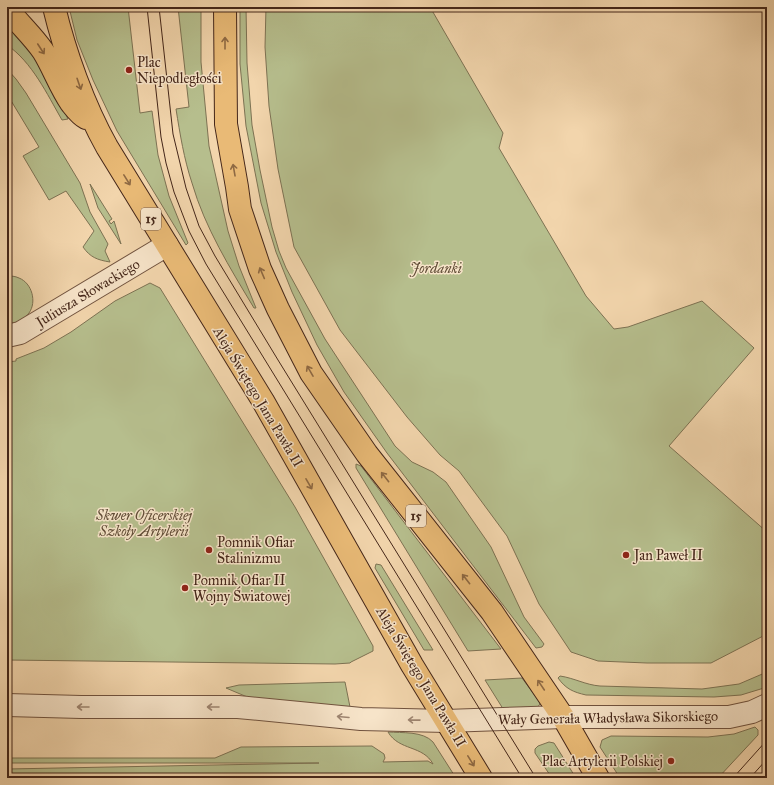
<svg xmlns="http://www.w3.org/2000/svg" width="774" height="785" font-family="'IM FELL Great Primer',serif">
	<rect width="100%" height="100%" fill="#f2d5ac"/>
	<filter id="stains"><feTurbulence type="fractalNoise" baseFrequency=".005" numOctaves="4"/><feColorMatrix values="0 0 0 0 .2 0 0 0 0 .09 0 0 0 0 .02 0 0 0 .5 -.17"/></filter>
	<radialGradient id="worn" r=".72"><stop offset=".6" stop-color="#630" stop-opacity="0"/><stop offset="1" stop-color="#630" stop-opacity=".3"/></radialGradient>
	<!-- green -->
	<path fill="#b6be8d" stroke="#7d7253" d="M69 7H128L140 113 152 111 158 155 169 196 188 243 186 245 117 131 93 80 77 40Z
		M178 7H201V62L209 146 228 231 239 266 256 308H254C230 268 205 228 192 183 184 159 180 134 176 109L189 107Z
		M240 7H246L247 63 252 125 260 170 272 227 279 251 286 268 325 339 395 446 412 462 433 472 446 482 491 547 524 617 544 644 542 647 536 648 387 453 344 392 317 345 292 292 276 252 261 203 246 126 240 64Z
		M266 7H430L503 133 499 148 586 296 614 329 628 327 702 301 754 348 669 446 767 532V634L711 663H647L598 661 571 652 539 604 507 536 459 471 440 455 407 417 340 330 294 247 278 169 269 106 265 47Z
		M7 23 14 29 49 79 68 119 62 120C47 94 32 62 7 45Z
		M7 69 16 79 26 93 80 183 90 212 108 244 105 251 110 262C97 260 90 257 83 247L94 231 66 191 49 200 23 156 39 147 7 94Z
		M90 184 112 219 109 221 111 224 114 221 121 244 98 208Z
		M7 276C11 276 15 276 19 278 32 283 37 302 29 313 24 320 15 323 7 325Z
		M150 283 160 288 295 507 373 646V651L351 662 350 663 335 664 7 660V362L16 361V359L44 348 71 332 115 301Z
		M356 464 361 466 501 649 468 651 356 468Z
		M376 564 381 565 433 650H424L375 568Z
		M767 672V686L764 688 741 695 714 697 586 695C573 692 566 689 558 678L560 676C574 678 586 685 600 686L702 689 739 684Z
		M522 678 539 701 540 704 536 709 505 712 485 680Z
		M345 682 350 707 252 699 226 688 239 685Z
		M755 727 758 730V735L718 778H620L600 747 602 740 611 736 708 737 734 734Z
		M388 732C402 733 423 731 433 742L456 778H7V769L319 763H7V758H215L241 747 372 746 384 754 385 758 383 762 428 761 433 764C423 745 399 751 388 732Z
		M549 742 554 743 576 778H552L535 753V749L538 746Z"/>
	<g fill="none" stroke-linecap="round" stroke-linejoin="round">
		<defs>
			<path id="minor" d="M7 336 20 333 167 245
				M7 705 81 707H238L361 719 446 721 563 717H729L752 712 767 705"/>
			<path id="major" d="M54 7C65 53 84 106 107 147L263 401 412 665 481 778
				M225 7 226 124 237 187 240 209 260 269 278 309 311 373 367 454 492 612 563 717 598 778
				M7 8C18 23 32 35 43 51 53 67 60 87 71 103 75 108 80 115 86 118"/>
		</defs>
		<!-- minor casing -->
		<use href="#minor" stroke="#70523e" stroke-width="24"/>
		<!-- major casing -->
		<use href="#major" stroke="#442619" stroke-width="24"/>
		<!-- minor -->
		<use href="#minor" stroke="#f7e4c9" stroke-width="22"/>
		<!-- major -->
		<use href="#major" stroke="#e9ba76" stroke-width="22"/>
		<!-- tram -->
		<path stroke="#442619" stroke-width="1" d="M147 7 161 137 166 163 174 192 189 231 206 264 522 778
			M159 7 173 134 186 188 199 226 215 256 278 360 536 778
			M733 778 767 740
			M750 778 767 759"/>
	</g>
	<!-- one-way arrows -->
	<defs><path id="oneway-shaft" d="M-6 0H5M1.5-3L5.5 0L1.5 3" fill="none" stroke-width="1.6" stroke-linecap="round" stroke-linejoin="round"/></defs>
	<g stroke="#8e6943">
		<use href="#oneway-shaft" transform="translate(225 43) rotate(-90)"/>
		<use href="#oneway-shaft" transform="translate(41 49) rotate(57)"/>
		<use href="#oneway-shaft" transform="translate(79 84) rotate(71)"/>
		<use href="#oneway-shaft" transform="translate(234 170) rotate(-100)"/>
		<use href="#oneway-shaft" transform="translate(127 180) rotate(58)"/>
		<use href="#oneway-shaft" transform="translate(262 273) rotate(-113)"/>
		<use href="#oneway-shaft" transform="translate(310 371) rotate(-120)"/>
		<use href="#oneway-shaft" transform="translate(385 477) rotate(-128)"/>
		<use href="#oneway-shaft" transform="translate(309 484) rotate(60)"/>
		<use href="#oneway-shaft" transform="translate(466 579) rotate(-128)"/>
		<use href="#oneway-shaft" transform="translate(541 685) rotate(-124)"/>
		<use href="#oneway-shaft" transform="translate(471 761) rotate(58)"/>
	</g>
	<g stroke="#9e8571">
		<use href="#oneway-shaft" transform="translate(83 707) rotate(-180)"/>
		<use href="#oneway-shaft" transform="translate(213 707) rotate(180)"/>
		<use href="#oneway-shaft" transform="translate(343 717) rotate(-175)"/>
		<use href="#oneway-shaft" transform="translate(414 720) rotate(-179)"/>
	</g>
	<!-- markers -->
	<g fill="#8f2418" stroke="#f7e4c9" stroke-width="1.5">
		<circle cx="129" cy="70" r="4"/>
		<circle cx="209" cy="550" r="4"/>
		<circle cx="626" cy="555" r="4"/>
		<circle cx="185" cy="588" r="4"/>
		<circle cx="671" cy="761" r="4"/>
	</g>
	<g text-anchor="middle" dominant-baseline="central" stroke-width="3" stroke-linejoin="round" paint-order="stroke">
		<!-- shield labels -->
		<g fill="#f7e4c9" stroke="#7a5f4e" stroke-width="1">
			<rect x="141" y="208" width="20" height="22" rx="3"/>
			<rect x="406" y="505" width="20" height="22" rx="3"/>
		</g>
		<g font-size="13" font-weight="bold" fill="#442619">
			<text x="151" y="219">15</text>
			<text x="416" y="516">15</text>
		</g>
		<!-- poi labels -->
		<g font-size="14" fill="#442619" stroke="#f7e4c9" text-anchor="start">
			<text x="137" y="62">Plac<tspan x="137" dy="16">Niepodległości</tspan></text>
			<text x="217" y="542">Pomnik Ofiar<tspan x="217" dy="16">Stalinizmu</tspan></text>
			<text x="634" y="555">Jan Paweł II</text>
			<text x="193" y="580">Pomnik Ofiar II<tspan x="193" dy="16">Wojny Światowej</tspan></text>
			<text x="663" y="761" text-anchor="end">Plac Artylerii Polskiej</text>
		</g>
		<!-- park labels -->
		<g font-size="14" font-style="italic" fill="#604c36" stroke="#f7e4c9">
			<text x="436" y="268">Jordanki</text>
			<text x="144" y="515">Skwer Oficerskiej<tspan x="144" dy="16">Szkoły Artylerii</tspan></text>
		</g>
		<!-- street labels -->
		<g font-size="14" fill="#442619" stroke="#f7e4c9">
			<text transform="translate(88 293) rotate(-31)">Juliusza Słowackiego</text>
			<text transform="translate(258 397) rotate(59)">Aleja Świętego Jana Pawła II</text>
			<text transform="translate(421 677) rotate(59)">Aleja Świętego Jana Pawła II</text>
			<text transform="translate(608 718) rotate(-1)">Wały Generała Władysława Sikorskiego</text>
		</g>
	</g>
	<!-- margin -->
	<rect width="774" height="785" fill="none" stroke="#f2d5ac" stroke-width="24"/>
	<rect x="8" y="8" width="758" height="769" fill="none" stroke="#442619" stroke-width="2"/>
	<rect x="12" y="12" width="750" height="761" fill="none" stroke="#442619"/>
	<rect width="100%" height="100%" filter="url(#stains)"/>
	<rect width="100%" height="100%" fill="url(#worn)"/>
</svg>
